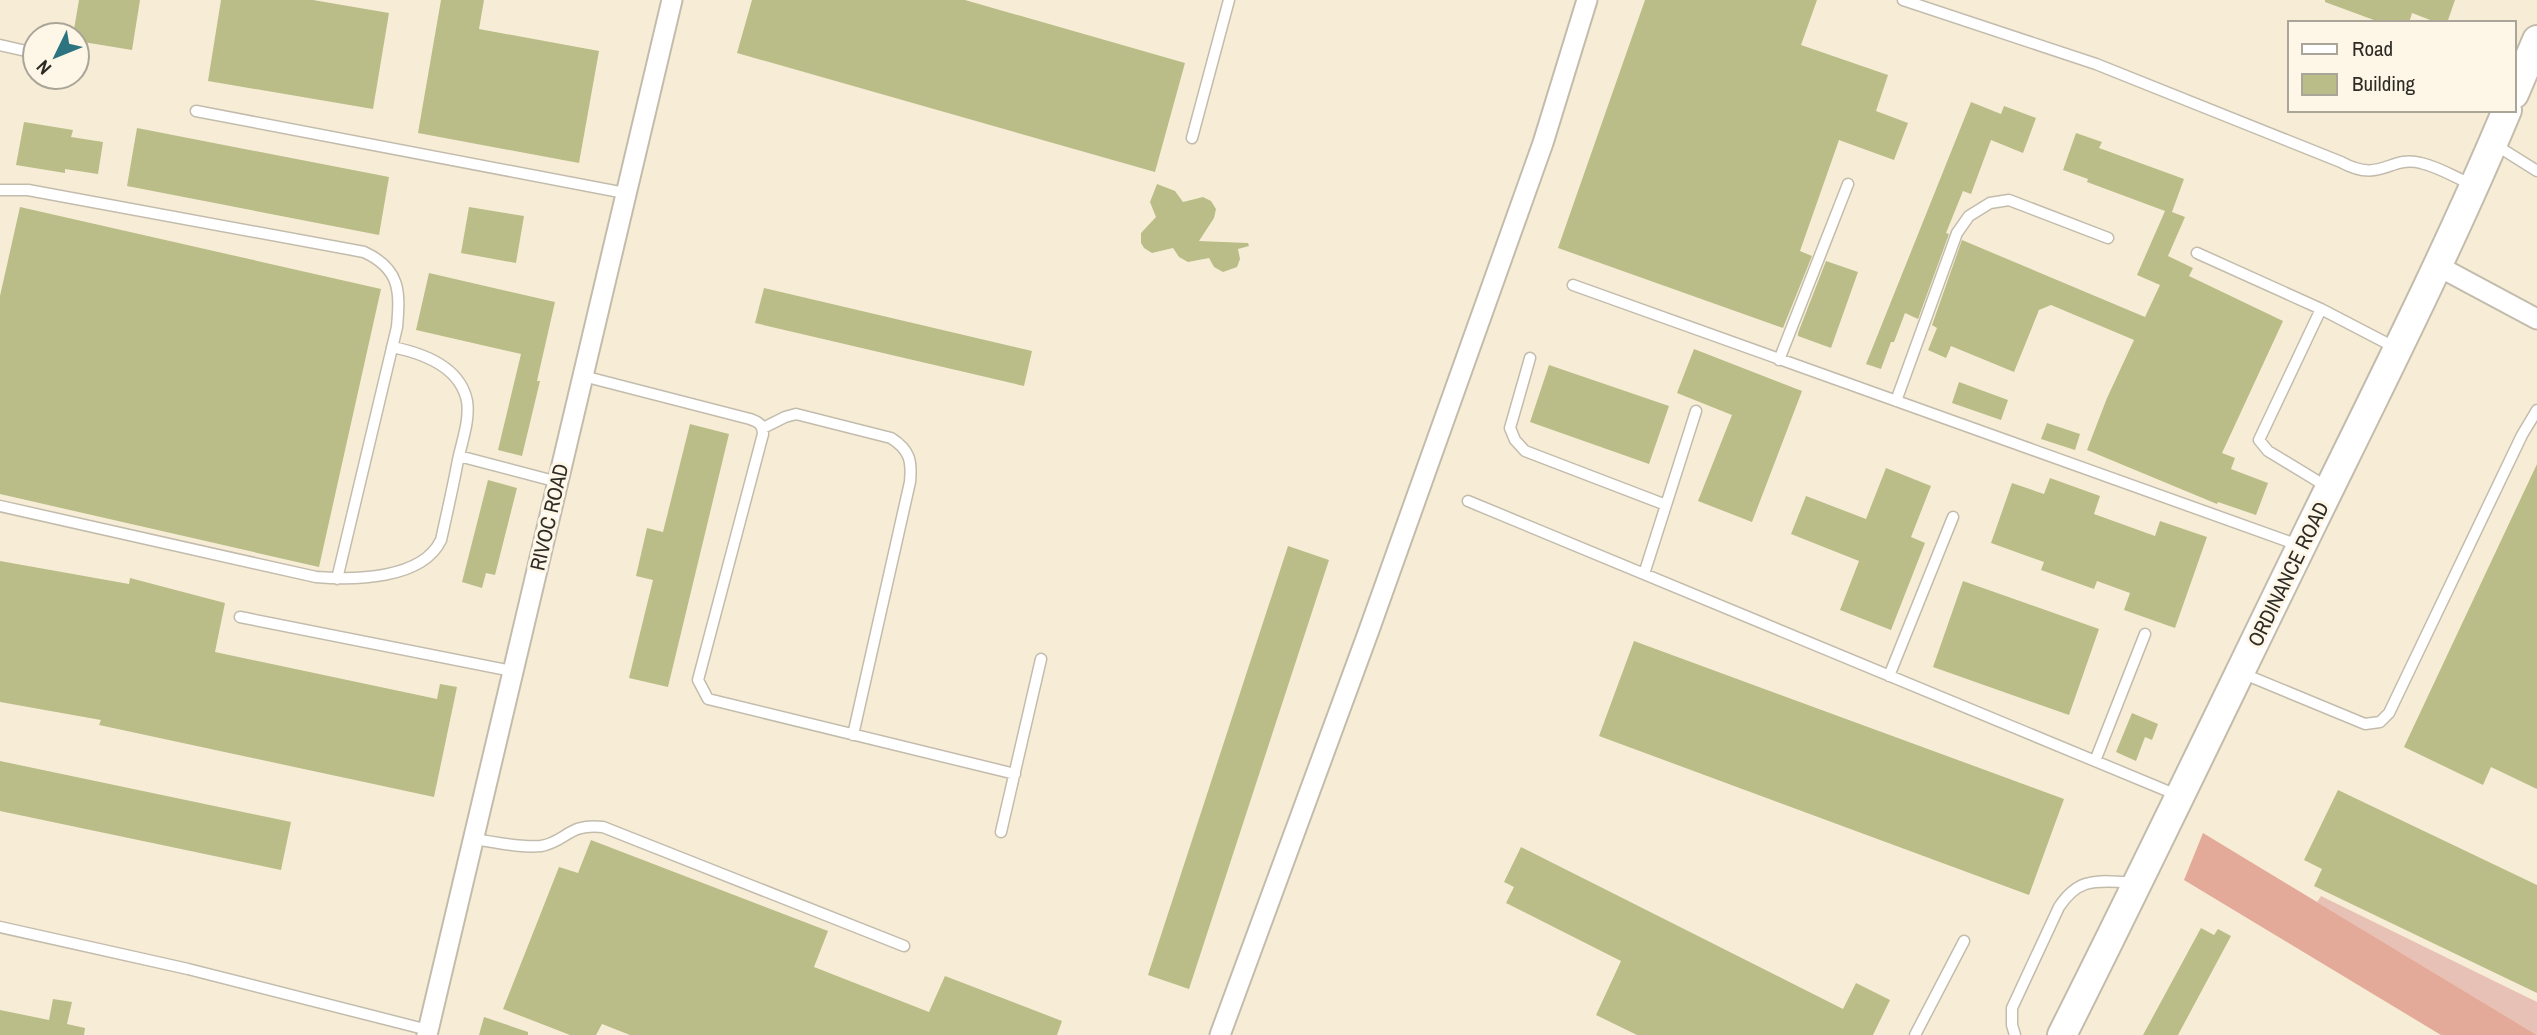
<svg xmlns="http://www.w3.org/2000/svg" width="2537" height="1035" font-family="'Archivo Narrow',sans-serif">
	<rect width="100%" height="100%" fill="#fef7e7"/>
	<!-- built -->
	<path fill="#f7edd6" fill-rule="evenodd" d="M0 0H2537V1035H0ZM2290 23H2514V110H2290ZM35 35H77V77H35Z"/>
	<!-- green -->
	<path fill="#e8c1b6" d="M2321 896 2537 1002V1035L2317 902Z"/>
	<!-- forest -->
	<path fill="#e3a999" d="M2203 833 2537 1035H2441L2184 880Z"/>
	<!-- building -->
	<path fill="#babd87" d="M79 0H140L132 50 77 41V35H73Z
		M221 0H313L389 13 373 109 208 81Z
		M441 0H484L479 29 599 51 579 163 418 133Z
		M752 0H965L1185 63 1155 172 737 53Z
		M1645 0H1817L1801 45 1888 75 1876 111 1908 123 1894 160 1839 140 1800 251 1812 256 1783 328 1558 248Z
		M2325 0H2455L2447 23H2438L2412 13 2409 23H2382L2325 2Z
		M1971 102 2001 114 2004 106 2036 118 2023 153 1991 140 1971 194 1963 191 1946 233 1949 234 1918 319 1905 313 1894 342H1891L1881 369 1866 364Z
		M24 122 73 130 71 137 103 142 98 174 65 169V173L16 165Z
		M137 128 389 177 379 235 127 186Z
		M2076 133 2102 142 2099 148 2184 179 2172 212 2185 217 2168 256 2193 268 2189 276 2283 321 2222 453 2235 458 2231 469 2268 483 2256 515 2218 502 2217 504 2087 450 2107 398 2134 340 2051 305 2039 310 2014 372 1951 346 1946 358 1928 350 1937 328 1932 325 1962 240 2145 317 2160 285 2137 275 2165 211 2087 182 2088 179 2063 170Z
		M1157 184 1175 191 1183 202 1203 197 1211 201 1216 209 1214 218 1199 241 1248 243 1249 246 1238 249 1240 259 1237 267 1223 272 1214 267 1209 258 1188 262 1179 257 1173 248 1152 253 1144 248 1141 243V233L1156 217 1150 202Z
		M20 207 381 289 319 567 0 494V296Z
		M469 207 524 216 516 263 461 253Z
		M1826 261 1858 272 1831 348 1798 336V333Z
		M429 273 555 302 537 381H540L522 456 498 450 521 354 416 330Z
		M764 288 1032 351 1024 386 755 323Z
		M1694 349 1802 391 1752 522 1698 501 1732 415 1677 393Z
		M1549 365 1669 406 1649 464 1530 422Z
		M1959 382 2008 400 2001 420 1952 403Z
		M2047 423 2080 434 2075 450 2041 439Z
		M690 424 729 434 668 687 629 678 653 580 636 576 647 528 663 532Z
		M2537 464V789L2491 767 2483 785 2404 747Z
		M1886 468 1931 486 1911 537 1925 543 1891 630 1840 610 1859 561 1791 534 1806 496 1866 519Z
		M2050 478 2100 496 2094 514 2155 536 2160 521 2207 537 2175 628 2124 610 2130 593 2097 581 2094 589 2041 570 2044 562 1991 543 2012 483 2044 494Z
		M488 480 517 488 495 575 486 573 482 588 462 582Z
		M1288 546 1329 560 1189 989 1148 975Z
		M0 561 129 584 130 578 225 603 215 652 437 699 440 684 457 687 434 797 99 725 101 720 0 702Z
		M1963 581 2099 629 2069 715 1933 667Z
		M1634 641 2064 799 2029 895 1599 736Z
		M2132 713 2158 724 2152 740 2145 737 2136 761 2116 752Z
		M0 761 291 822 281 870 0 811Z
		M2338 790 2537 885V993L2314 886 2322 869 2304 860Z
		M591 840 828 931 814 967 929 1012 945 976 1062 1021 1057 1035H630L602 1024 596 1035H570L503 1009 559 867 578 873Z
		M1521 847 1843 1009 1856 983 1890 1000 1873 1035H1637L1596 1015 1621 961 1506 903 1514 887 1504 882Z
		M2201 928 2214 935 2218 929 2231 936 2178 1035H2143Z
		M53 999 72 1002 67 1024 85 1028 84 1035H0V1010L49 1020Z
		M484 1017 528 1032V1035H479Z"/>
	<g fill="none" stroke-linecap="round" stroke-linejoin="round">
		<defs>
			<path id="lane" d="M1903 0 2096 64 2341 162C2381 184 2389 155 2421 163 2439 167 2456 178 2473 185
				M0 45 35 53
				M196 111 625 193
				M1192 138 1229 0
				M2494 144 2537 171
				M0 190H28L364 252C401 269 400 292 397 327L337 579
				M2197 253 2321 309 2396 348
				M1573 285 2301 546
				M2321 309 2259 440 2268 451 2329 488
				M1530 358 1510 428 1515 440 1525 451 1666 505
				M1779 360 1848 184
				M583 376 750 419C759 422 763 425 763 434L698 680 708 699 1015 774
				M1896 401 1957 233 1969 216 1990 203 2009 200 2108 238
				M763 428 785 417 796 414 891 438C910 450 912 461 910 482L853 735
				M459 456 558 482
				M1468 501 2177 795
				M0 506 316 577C353 580 422 580 441 540 447 513 453 487 458 460 462 441 470 420 467 401 460 366 422 353 392 347
				M1644 574 1696 411
				M240 617 512 671
				M2244 674 2365 724 2380 722 2389 713 2522 435 2537 410
				M1889 676 1953 517
				M2095 761 2145 634
				M1001 832 1041 659
				M474 839C495 842 520 848 541 846 566 842 568 823 603 827L904 946
				M0 927 188 969 428 1030
				M1915 1035 1964 941
				M2015 1035 2012 1025V1008L2059 907C2080 875 2099 882 2133 882"/>
			<path id="street" d="M2436 265 2537 319
				M427 1035 672 0
				M1220 1035 1368 633 1543 143 1587 0"/>
			<path id="secondary" d="M2514 94 2537 40
				M2062 1035C2147 866 2228 696 2311 526 2378 389 2448 251 2507 110"/>
		</defs>
		<!-- lane casing -->
		<use href="#lane" stroke="#c3bcad" stroke-width="13"/>
		<!-- street casing -->
		<use href="#street" stroke="#c3bcad" stroke-width="23"/>
		<!-- secondary casing -->
		<use href="#secondary" stroke="#c3bcad" stroke-width="32"/>
		<!-- lane -->
		<use href="#lane" stroke="#fff" stroke-width="10"/>
		<!-- street -->
		<use href="#street" stroke="#fff" stroke-width="19"/>
		<!-- secondary -->
		<use href="#secondary" stroke="#fff" stroke-width="28"/>
	</g>
	<g text-anchor="middle" dominant-baseline="central" stroke-width="6" stroke-linejoin="round" paint-order="stroke">
		<!-- street labels -->
		<g font-size="21" fill="#2d2b25" stroke="#fef7e7">
			<text transform="translate(549 517) rotate(-77)">RIVOC ROAD</text>
			<text transform="translate(2288 574) rotate(-64)">ORDINANCE ROAD</text>
		</g>
	</g>
	<!-- legend -->
	<rect x="2288" y="21" width="228" height="91" fill="#fef7e7" stroke="#aaa599" stroke-width="2"/>
	<rect x="2302" y="44" width="35" height="10" fill="#ffffff" stroke="#aaa599" stroke-width="2"/>
	<text x="2352" y="56" font-size="21" fill="#2d2b25">Road</text>
	<rect x="2302" y="74" width="35" height="21" fill="#babd87" stroke="#aaa599" stroke-width="2"/>
	<text x="2352" y="91" font-size="21" fill="#2d2b25">Building</text>
	<!-- north arrow -->
	<g transform="translate(56 56) rotate(227)"><circle r="33" fill="#fef7e7" stroke="#aaa599" stroke-width="2"/>
	<path d="M0-5L12 26L0 18L-12 26Z" fill="#2d7481"/>
	<text y="-10" font-size="19" font-weight="bold" text-anchor="middle" fill="#2d2b25">N</text>
	</g>
</svg>
